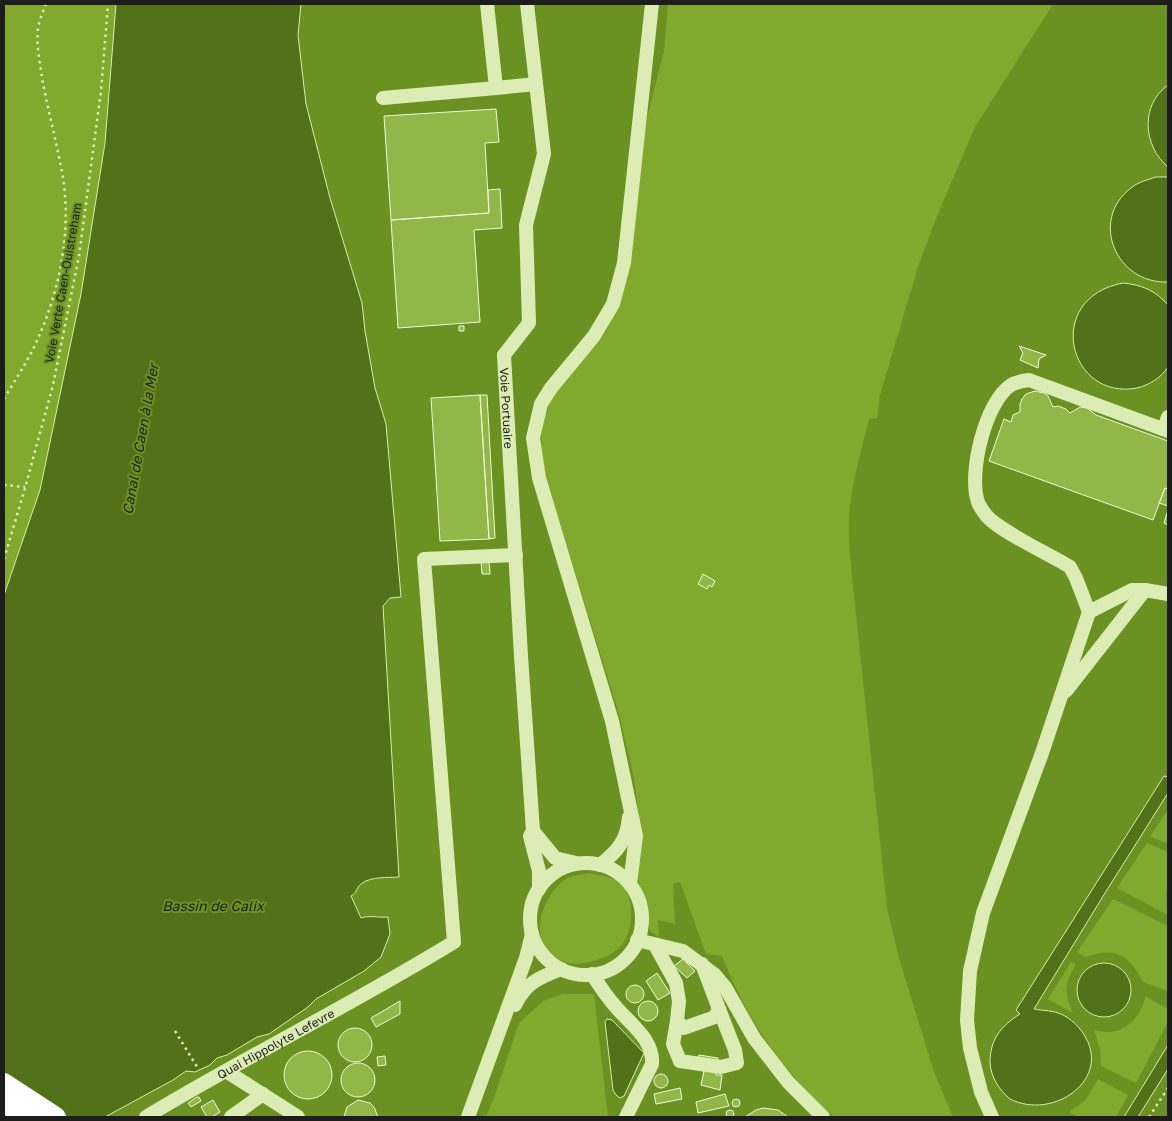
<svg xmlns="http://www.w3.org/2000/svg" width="1172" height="1121" font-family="'Golos Text',sans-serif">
	<rect width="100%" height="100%" fill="#6c9123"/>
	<!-- green -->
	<path fill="#81a92d" d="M4 4H116L105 143 81 294 40 490 4 595Z
		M668 4H1053L975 127 937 216 918 267 880 395 877 418 869 419C862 448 853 477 850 507 847 530 850 554 852 577L887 908 899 958 934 1072 953 1117H834C800 1087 771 1052 748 1012 738 994 730 975 722 956L706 954 680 882 673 884 675 924 658 920 659 937 650 931 647 921 645 902 638 878 639 819 634 778 619 714 546 479 541 448 542 430 545 418 551 399 565 377 599 342 608 328 620 300 645 126 664 51Z
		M1168 810V844L1150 836Z
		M1147 843 1168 852V886L1166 893 1168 915 1117 888Z
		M588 873C599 875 609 876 618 882 636 894 634 929 622 945 611 958 578 969 562 961 559 960 555 957 552 955 527 937 545 888 570 877 575 875 583 875 588 873Z
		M1113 899 1168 926V991L1143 982C1129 955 1116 946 1086 957L1077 952Z
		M1071 962 1076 964C1065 984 1063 991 1073 1013L1048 999Z
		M563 994H594L608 1117H486L494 1098 519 1023 543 1001Z
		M1145 996 1168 1009V1022L1136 1083 1101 1066 1100 1050 1094 1030C1099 1031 1105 1033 1110 1032 1128 1031 1143 1013 1145 996Z
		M1098 1079 1128 1095 1116 1117H1078L1069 1112 1085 1101Z"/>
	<!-- water -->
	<path fill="#527118" stroke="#d8eda9" d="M116 4H301L298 35 306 104 330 198 362 303 365 331 375 388 386 424 401 597 390 598 383 606 399 877C387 878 371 876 361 884 356 888 357 893 351 896L361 918C369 915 379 918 388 917L390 934 381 957 364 971 316 999 308 1007 269 1034 257 1037 227 1055 217 1058 210 1065 195 1072 186 1071 173 1080 105 1117H4V595L40 490 81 294 105 143Z
		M1168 85V167C1143 146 1140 105 1168 85Z
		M1156 177H1168V282C1116 284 1089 220 1131 188 1138 182 1147 180 1156 177Z
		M1123 283C1142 285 1155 290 1168 305V367C1161 378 1149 385 1137 388 1068 401 1043 298 1123 283Z
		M1164 776 1168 777V793L1105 893 1034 1009C1044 1011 1053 1010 1063 1015 1071 1019 1078 1026 1083 1033 1114 1079 1053 1121 1010 1099 999 1090 991 1077 990 1063 990 1039 1001 1026 1020 1014L1016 1010Z
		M1077 990a27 27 0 1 1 54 0a27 27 0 1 1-54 0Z
		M607 1019 612 1020 644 1053 624 1096 620 1098 616 1095 613 1090 605 1022Z
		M1168 1045V1069L1138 1117H1124Z"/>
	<!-- building -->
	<path fill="#92b647" stroke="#eff9da" d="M496 109 499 142 485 143 489 213 391 220 384 116Z
		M500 189 502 228 474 230 480 322 398 328 391 220 489 213 488 190Z
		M459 326H464V331H459Z
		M1019 346 1046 355 1039 359 1038 368 1020 360 1023 353Z
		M1035 391 1044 393 1048 396 1053 407 1058 406 1066 409 1070 413 1080 407 1087 408 1096 415 1168 441V489L1165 488 1153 520 989 461 1004 419 1011 422 1013 415 1020 412V404L1022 399 1026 394Z
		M480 395 489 539 440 541 431 398Z
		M480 395H487L495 538 489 539Z
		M1165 488 1168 489V506L1159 503Z
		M1168 510V525L1164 523Z
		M489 558 490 574H482L481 559Z
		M703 574 715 581 712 587 709 585 707 589 698 584Z
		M683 959 695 971 687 978 674 966Z
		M657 973 670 993 658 1000 646 981Z
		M626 994a9 9 0 1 1 18 0a9 9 0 1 1-18 0Z
		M400 1001V1014L376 1027 371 1018Z
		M638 1011a10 10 0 1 1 20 0a10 10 0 1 1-20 0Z
		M338 1045a17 17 0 1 1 34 0a17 17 0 1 1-34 0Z
		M284 1075a24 24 0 1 1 48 0a24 24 0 1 1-48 0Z
		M699 1055 718 1058 716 1075H722L720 1090 701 1085 704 1071 695 1069Z
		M385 1056 386 1065 378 1066 377 1057Z
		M341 1080a17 17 0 1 1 34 0a17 17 0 1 1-34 0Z
		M654 1081a7 7 0 1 1 14 0a7 7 0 1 1-14 0Z
		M680 1088 682 1099 656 1104 654 1094Z
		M725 1094 729 1106 698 1113 696 1102Z
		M197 1097H199L201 1101 191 1107 188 1103Z
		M732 1103a4 4 0 1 1 8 0a4 4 0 1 1-8 0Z
		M213 1100 220 1112 212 1117H207L201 1107Z
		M358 1100 370 1103 374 1107 378 1117H344L347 1107Z
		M763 1108 778 1110 788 1117H745L756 1110Z
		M726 1114a4 4 0 1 1 8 0a4 4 0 1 1-8 0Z"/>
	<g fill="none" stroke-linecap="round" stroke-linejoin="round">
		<!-- path -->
		<path stroke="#dbedb5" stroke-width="2.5" stroke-dasharray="2.5 4" stroke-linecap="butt" d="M4 399C16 378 30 358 39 336 61 286 72 225 62 172 56 140 48 110 42 78 40 62 36 46 38 29 39 20 43 12 46 4
			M4 485 25 487
			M4 559 25 488 53 385 79 256 101 91 108 4
			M175 1031 199 1070
			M1149 1117 1168 1088"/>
		<!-- minor -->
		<g stroke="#dbedb5" stroke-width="14">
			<path id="s1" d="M527 4 544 154 526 225 529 323 504 355 521 656 533 831 530 836 539 871V889"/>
			<path d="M496 88 536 84"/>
			<path d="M383 98 496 88 487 4"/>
			<path d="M1164 429 1168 417"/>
			<path d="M1089 612 1132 590H1145L1168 594"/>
			<path d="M1066 691 1145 590"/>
			<path d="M533 831 555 858 576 863"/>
			<circle cx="586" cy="919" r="56"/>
			<path d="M600 865C618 851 627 840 629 817"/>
			<path d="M630 884 636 836 612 721 539 478 533 438 541 404 551 388 594 336 613 304 624 263 652 4"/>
			<path d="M637 940 683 951 714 974 725 987 754 1038 788 1082 823 1117"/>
			<path d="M655 945 676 983 679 1001 677 1021 684 1028 715 1017 719 1009 702 964"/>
			<path d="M592 974C599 985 606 996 615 1006 629 1023 654 1039 652 1064L626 1117"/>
			<path d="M515 1005C526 983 538 978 561 969"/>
			<path d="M677 1021 673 1044 680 1061 721 1067 737 1063 735 1050 719 1009"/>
			<path d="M226 1071 298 1117"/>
			<path id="s2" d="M146 1117C247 1056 353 1004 454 942L424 559 516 555"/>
			<path d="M231 1117 263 1094"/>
			<path d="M468 1117 526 958 532 934"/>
			<path d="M992 1117 981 1092 970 1048 967 1020 970 971 983 913 1042 753 1089 612 1076 578 1070 567C1051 555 997 530 986 515 983 511 979 506 978 502 968 474 985 402 1011 385 1016 382 1022 381 1029 380L1168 431"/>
		</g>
		<!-- highway -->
		<path stroke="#fff" stroke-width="20" d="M4 1083 56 1117
			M4 1103 27 1117"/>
	</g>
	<g text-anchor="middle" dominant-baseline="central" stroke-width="4" stroke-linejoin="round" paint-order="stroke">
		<!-- street labels -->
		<g font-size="12" fill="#1d1d1d" stroke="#6c9123">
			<text transform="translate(63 283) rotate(-80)">Voie Verte Caen-Ouistreham</text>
			<text stroke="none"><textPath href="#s1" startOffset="416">Voie Portuaire</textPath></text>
			<text stroke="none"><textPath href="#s2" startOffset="149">Quai Hippolyte Lefevre</textPath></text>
		</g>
		<!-- water labels -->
		<g font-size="14" font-style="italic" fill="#1c1c1a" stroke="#6c9123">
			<text transform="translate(140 439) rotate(-80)">Canal de Caen à la Mer</text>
			<text x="213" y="905">Bassin de Calix</text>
		</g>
	</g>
	<!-- border -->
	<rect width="1172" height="1121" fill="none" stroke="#1d1d1d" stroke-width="10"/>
</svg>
